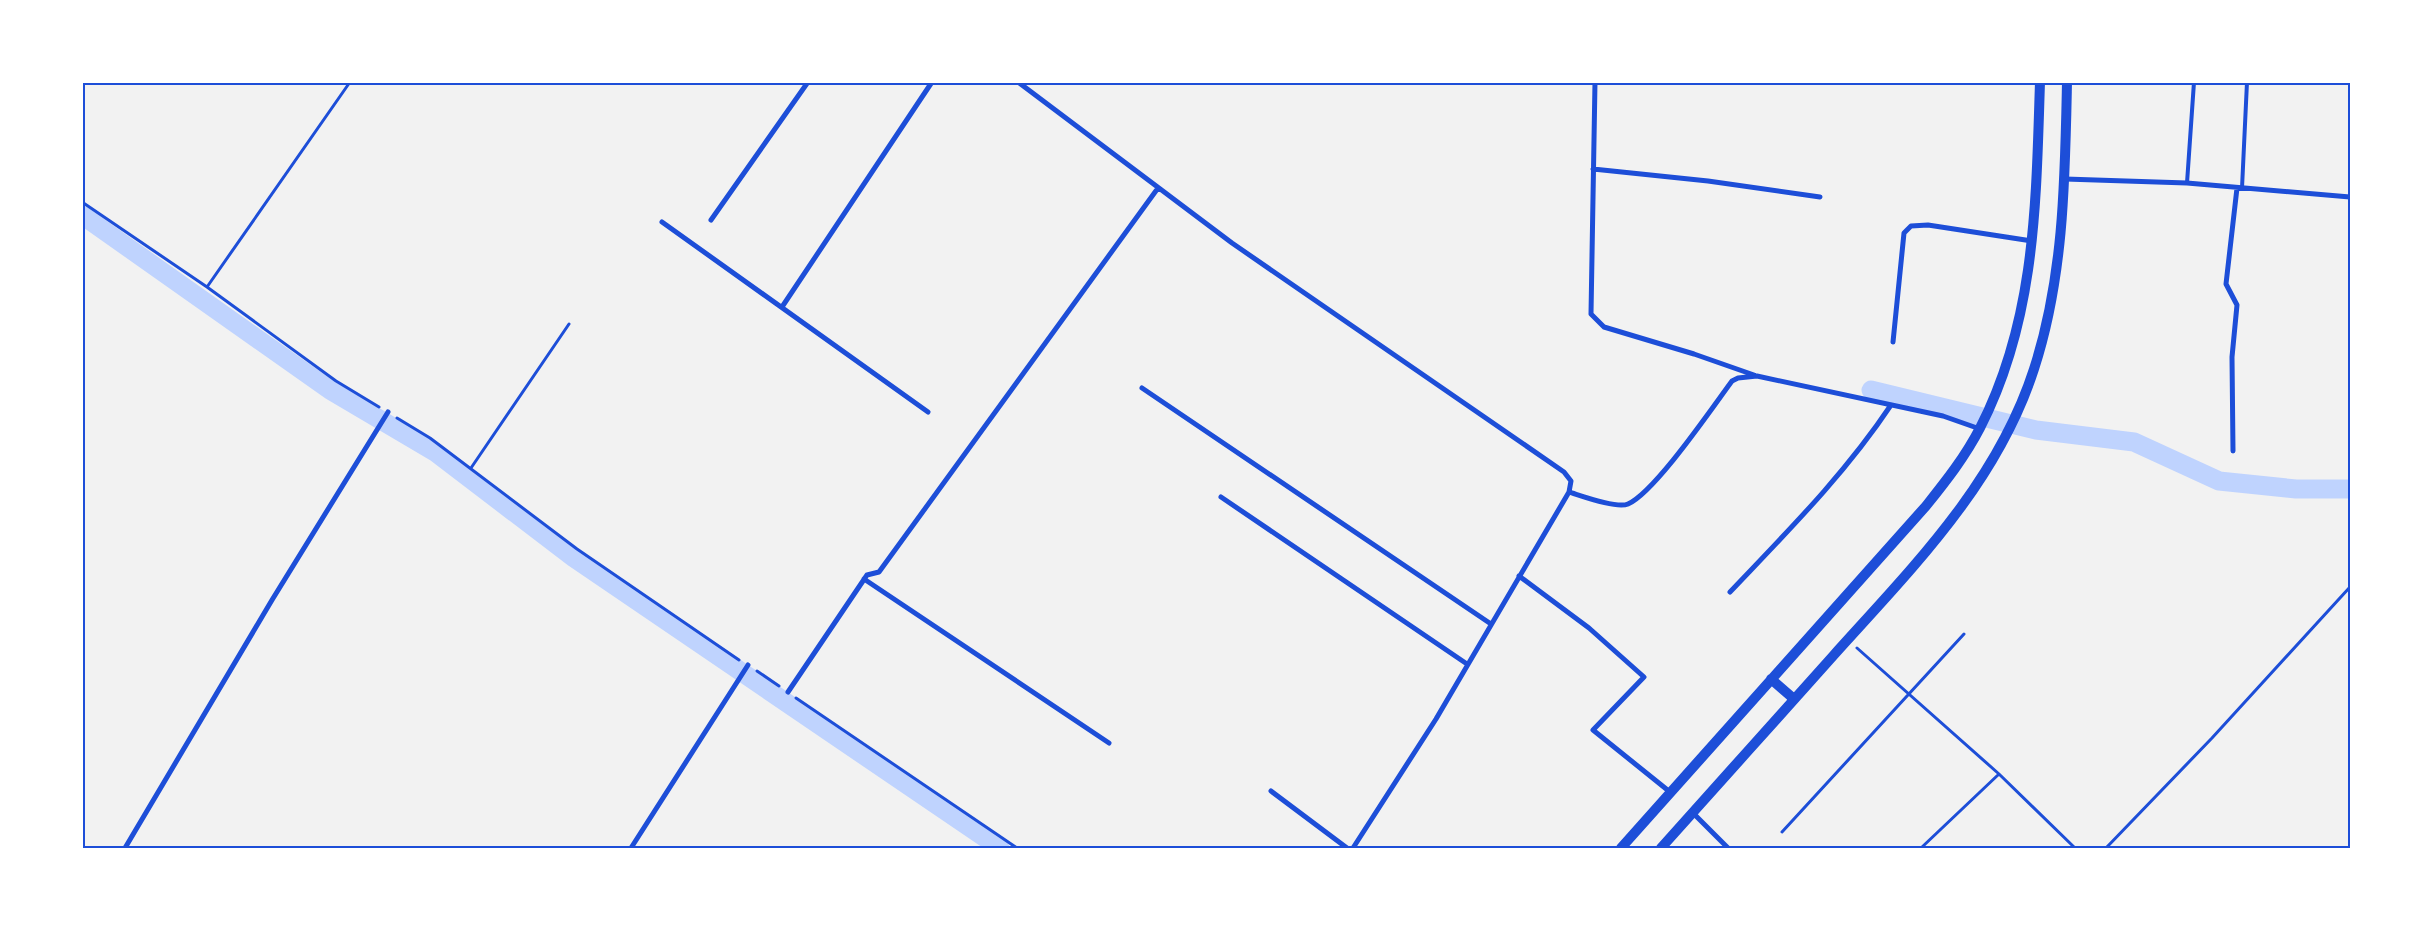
<svg xmlns="http://www.w3.org/2000/svg" width="2433" height="931" font-family="Jost,sans-serif">
	<rect width="100%" height="100%" fill="#f2f2f2"/>
	<g fill="none" stroke-linecap="round" stroke-linejoin="round">
		<!-- canal -->
		<path stroke="#bfd3fe" stroke-width="19" d="M82 215 330 390 435 452 574 558 1000 848
			M1871 390 2036 430 2134 442 2219 481 2296 489H2350"/>
		<!-- path -->
		<path stroke="#1d4ed8" stroke-width="3" d="M82 202 207 287 336 381 379 407
			M207 287 350 82
			M397 418 430 438 577 549 739 660
			M471 468 569 324
			M1857 648 1999 774 2075 848
			M757 671 779 686
			M796 698 1017 848
			M1782 832 1964 634
			M1921 848 1999 774
			M2106 848 2212 738 2350 587"/>
		<!-- service -->
		<path stroke="#1d4ed8" stroke-width="4" d="M2187 183 2194 82
			M2242 188 2247 82"/>
		<!-- minor -->
		<path stroke="#1d4ed8" stroke-width="5" d="M1018 82 1232 243 1564 472 1571 481 1569 492 1436 719 1353 848
			M1595 82 1591 314 1604 327 1694 354 1754 375
			M1593 169 1708 181 1820 197
			M2065 179 2187 183 2350 197
			M711 220 808 82
			M662 222 928 412
			M782 307 932 82
			M1893 342 1904 233 1911 226 1928 225 2032 241
			M1142 388 1491 624
			M2233 451 2232 357 2237 305 2226 284 2237 188
			M1569 492C1582 496 1617 509 1628 504 1655 492 1712 408 1732 381L1738 378 1757 376 1943 416 1980 429
			M1221 497 1467 664
			M1519 576 1589 628 1644 677 1593 730 1670 792
			M864 579 1109 743
			M1730 592C1787 532 1845 474 1891 405
			M788 692 867 575 879 572 1158 188
			M1271 791 1347 848
			M1693 813 1728 848
			M125 848 272 600 388 412
			M631 848 748 665"/>
		<!-- secondary -->
		<path stroke="#1d4ed8" stroke-width="10" d="M1771 679 1794 699
			M1621 848 1926 506C1946 481 1965 457 1980 428 2036 319 2036 202 2040 82
			M1661 848C1719 784 1775 720 1833 656 1912 568 1997 484 2034 369 2064 277 2065 179 2067 82"/>
	</g>
	<!-- border -->
	<rect width="2433" height="931" fill="none" stroke="#ffffff" stroke-width="168"/>
	<rect x="84" y="84" width="2265" height="763" fill="none" stroke="#1d4ed8" stroke-width="2"/>
</svg>
